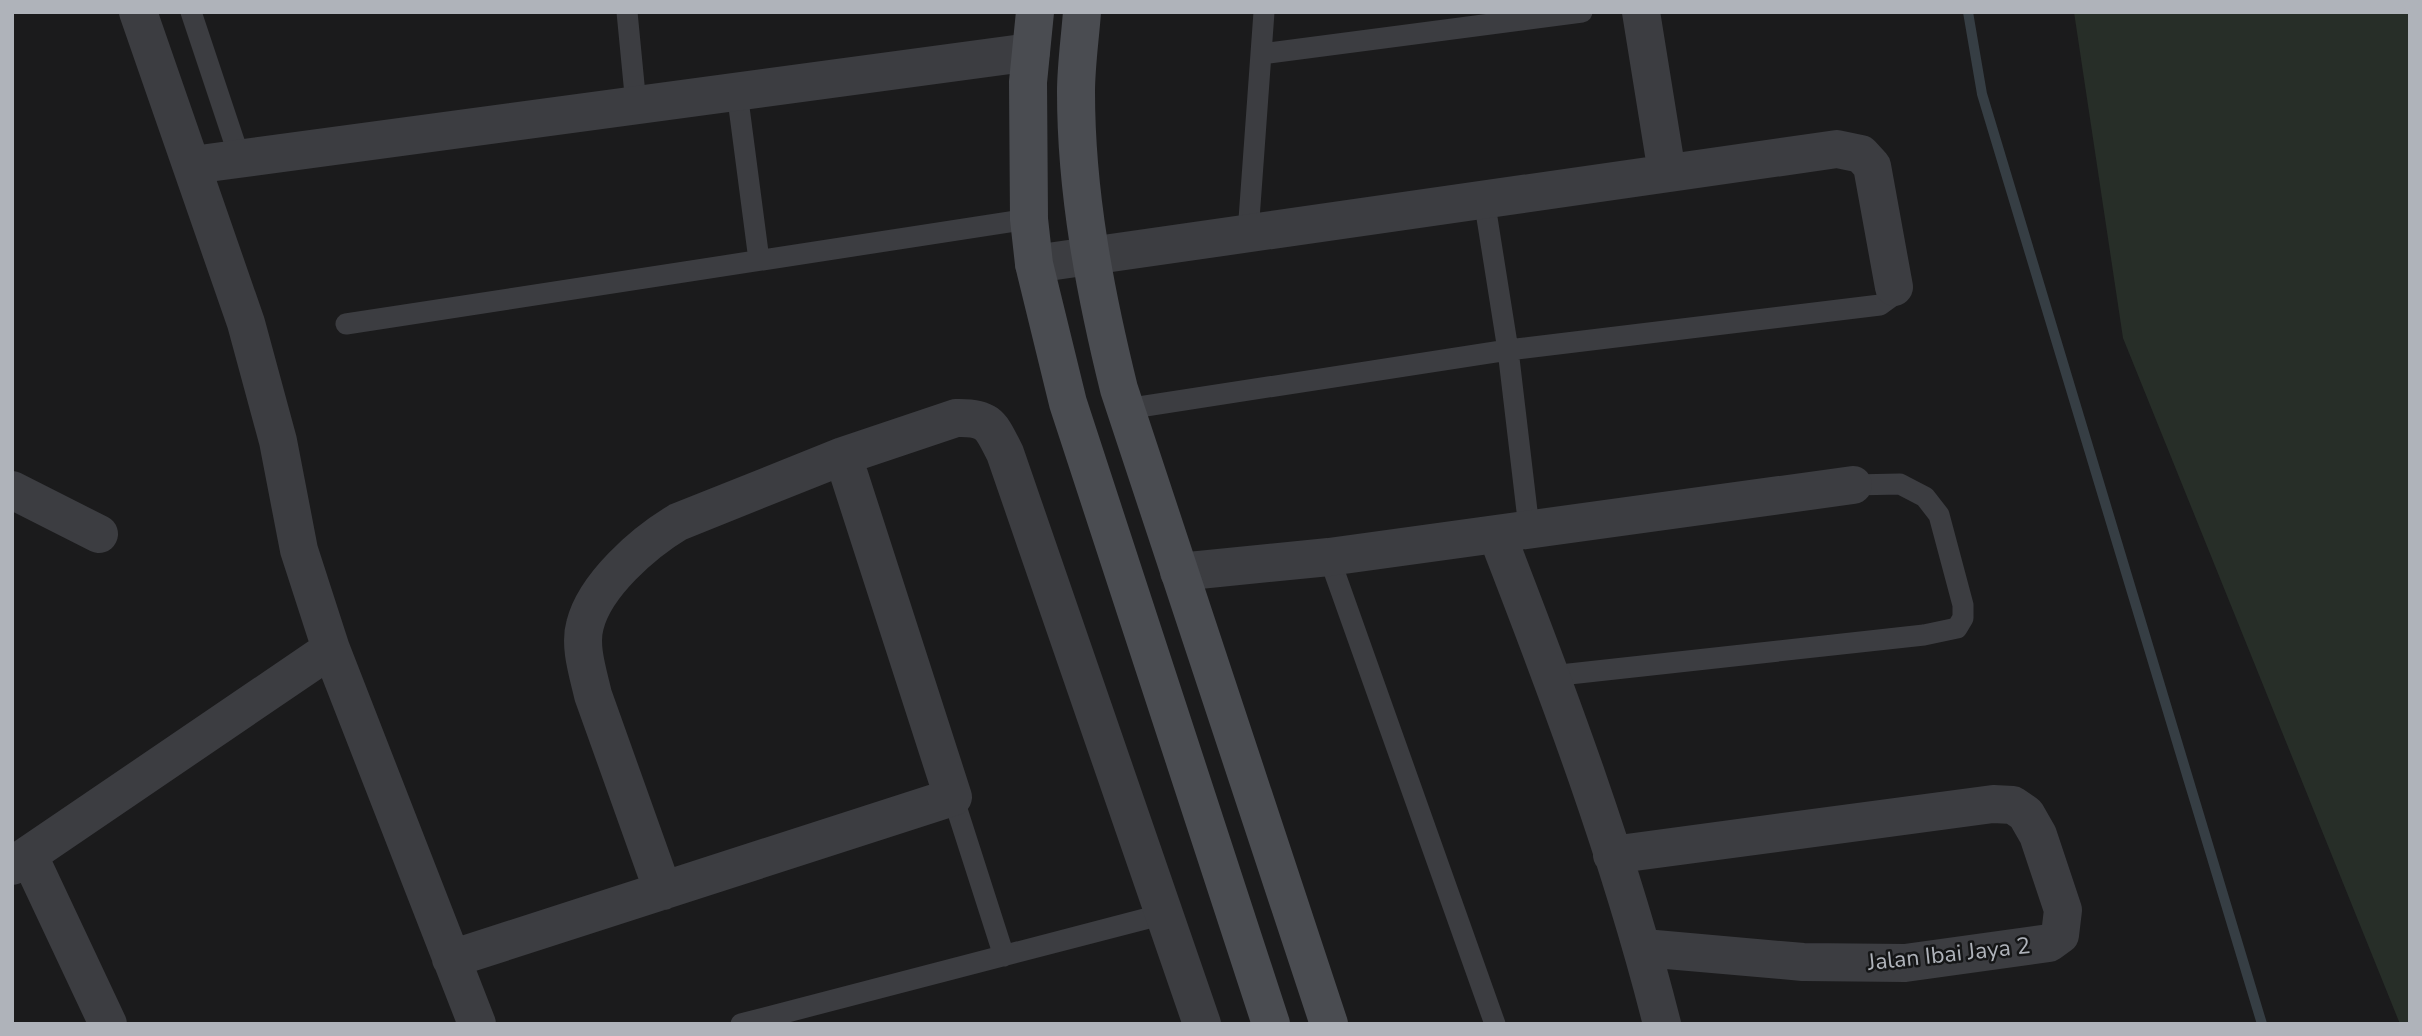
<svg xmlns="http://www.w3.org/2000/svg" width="2422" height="1036" font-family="'Nunito Sans',sans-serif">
	<rect width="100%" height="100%" fill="#1b1b1c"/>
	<!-- green -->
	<path fill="#272e28" d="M2074 12H2410V1024H2400L2123 338Z"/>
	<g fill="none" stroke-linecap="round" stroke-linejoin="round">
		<!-- stream -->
		<path stroke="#363e44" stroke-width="10" d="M1968 12 1982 94 2262 1024"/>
		<!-- lane -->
		<path stroke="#3c3d41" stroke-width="21" d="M191 12 240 159
			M627 12 636 105
			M1261 54 1582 12
			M737 92 759 260
			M1484 199 1508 350 1529 528
			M1248 233 1264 12
			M346 324 1029 219
			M1126 409 1508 350 1880 305 1891 297 1894 287
			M1329 557 1495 1024
			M1551 676 1924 635 1957 628 1963 618V605L1939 515 1925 497 1900 484 1853 485
			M953 797 1004 956
			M741 1024 1164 914"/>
		<!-- street -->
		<path stroke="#3c3d41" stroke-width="38" d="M138 12 246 323 278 441 299 550 331 649 477 1024
			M1641 12 1667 173
			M193 165 1031 52
			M1034 264 1837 149 1861 154 1872 166 1894 287
			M12 490 99 534
			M1497 535C1559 695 1620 857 1662 1024
			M1179 572 1329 557 1853 485
			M1612 855 1993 804 2013 805 2026 814 2038 835 2063 910 2060 935 2049 943 1905 963 1803 962 1644 948
			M29 856 108 1024
			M12 866 331 649
			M663 891 593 695C588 673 579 646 585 625 595 585 643 543 678 522L843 456 956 418C990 417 991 426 1005 453L1202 1024
			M451 959 953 797 843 456"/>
		<!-- secondary -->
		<path stroke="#4a4c51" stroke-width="38" d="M1035 12 1028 82 1029 219 1034 264 1068 403 1271 1024
			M1082 12C1080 39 1076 66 1076 92 1076 193 1095 292 1119 389L1329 1024"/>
	</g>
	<g text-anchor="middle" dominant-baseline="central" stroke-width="5" stroke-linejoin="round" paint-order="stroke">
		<!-- street labels -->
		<g font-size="23" fill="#afb3ba" stroke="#151617">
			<text transform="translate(1949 954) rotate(-6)">Jalan Ibai Jaya 2</text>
		</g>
	</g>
	<!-- border -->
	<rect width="2422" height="1036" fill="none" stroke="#afb3ba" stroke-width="28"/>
</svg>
